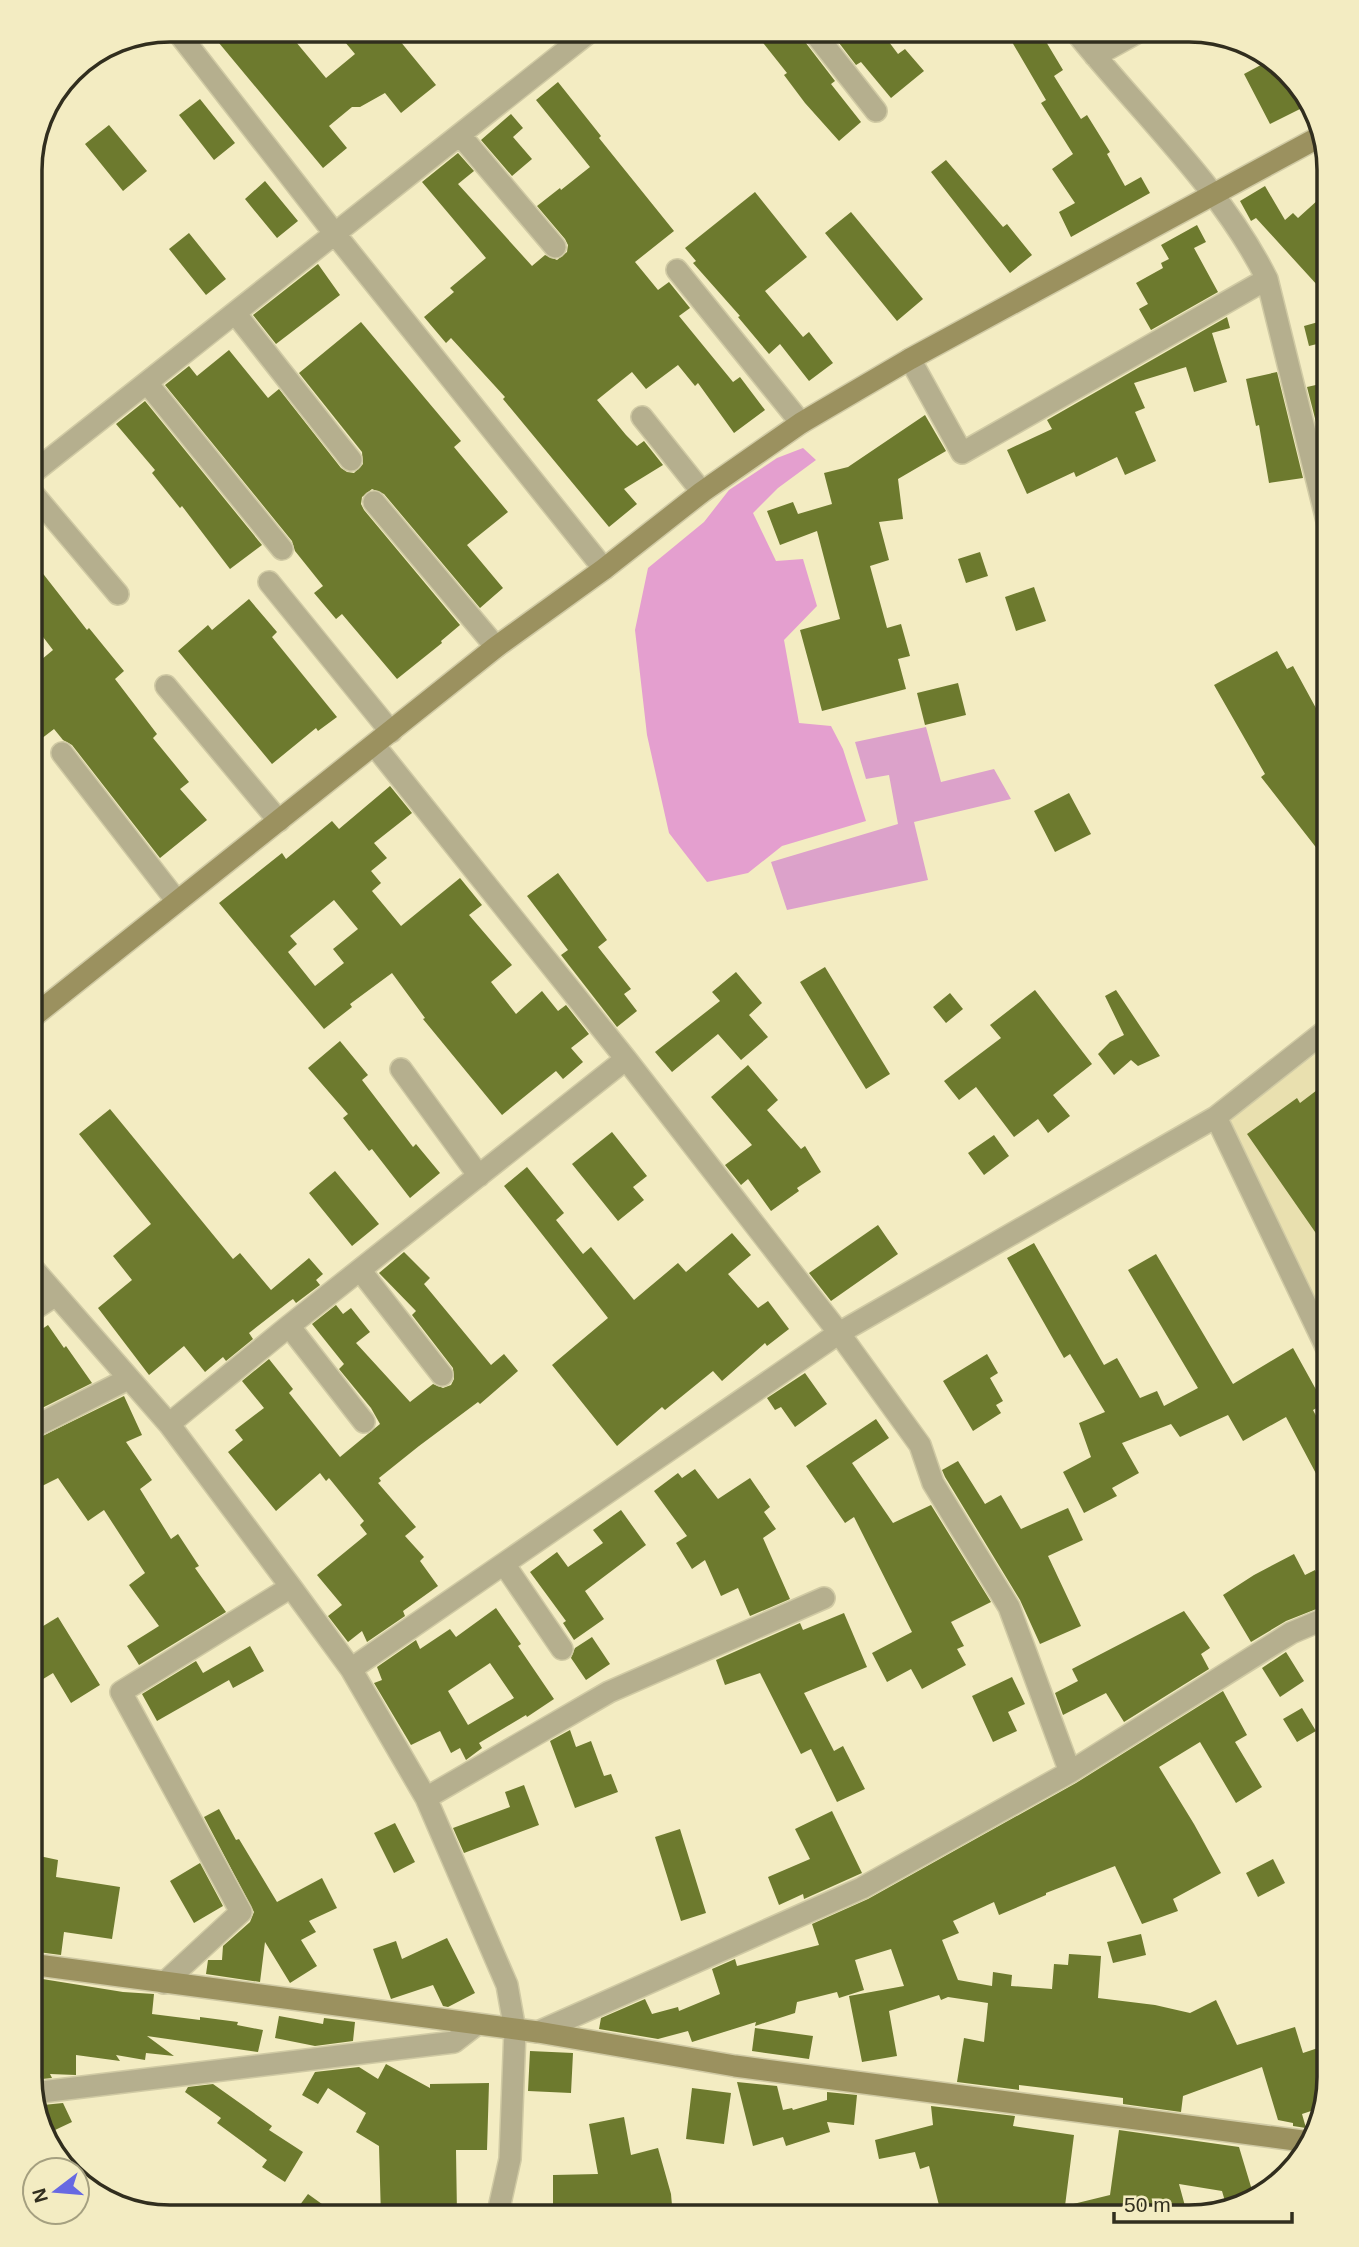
<svg xmlns="http://www.w3.org/2000/svg" width="1359" height="2247" font-family="Helvetica,sans-serif">
	<rect width="100%" height="100%" fill="#f3ecc2"/>
	<!-- built -->
	<path fill="#e9e0af" d="M1329 1044V1297L1319 1304 1228 1121Z"/>
	<!-- green -->
	<path fill="#dca2ca" d="M926 727 941 782 994 769 1011 799 914 822 928 880 787 910 771 862 898 824 889 775 866 779 855 742Z"/>
	<!-- forest -->
	<path fill="#e49fcf" d="M803 448 816 460 778 488 753 513 776 561 803 559 817 606 784 640 799 723 831 726 843 749 866 821 782 846 748 873 707 882 669 833 647 735 635 630 648 568 704 522 729 490 777 458Z"/>
	<!-- building -->
	<path fill="#6d7a2e" fill-rule="evenodd" d="M235 30H286L326 78 355 54 335 30H391L436 85 401 113 385 93 360 107H352L329 126 347 148 323 168 219 43Z
		M753 30H799L802 38 835 81 831 84 861 122 839 141 805 103 784 75 787 73Z
		M848 30H880L898 54 905 49 924 71 891 98 861 62 856 65 836 39Z
		M1005 30H1039L1063 70 1054 76 1081 119 1087 115 1110 152 1107 154 1125 186 1141 177 1150 193 1071 237 1059 212 1075 203 1052 169 1073 154 1041 103 1046 100Z
		M1272 59 1297 87 1306 106 1270 124 1244 74Z
		M558 82 601 136 599 138 674 231 635 262 658 290 669 282 690 308 679 316 733 382 740 377 765 410 734 433 698 383 695 386 678 365 646 389 632 372 597 400 626 435 637 446 644 441 663 465 624 489 637 504 609 527 503 399 505 397 451 338 446 343 424 317 454 292 450 288 486 258 422 182 458 153 474 171 458 184 532 266 545 255 557 260 567 252 568 245 565 239 537 206 560 188 561 190 590 167 536 100Z
		M200 99 235 143 214 160 179 115Z
		M511 114 523 128 513 137 532 159 512 176 481 140Z
		M109 125 147 171 123 191 85 144Z
		M946 160 1003 227 1007 224 1032 255 1010 273 931 172Z
		M265 181 298 221 277 238 245 199Z
		M1265 186 1285 220 1293 213 1298 218 1329 190V298L1256 218 1251 221 1240 201Z
		M755 192 807 257 765 291 803 337 809 332 833 363 809 381 780 344 769 354 738 317 740 316 693 263 696 261 685 248Z
		M851 212 923 299 897 321 825 233Z
		M1197 225 1206 242 1194 248 1218 292 1151 330 1139 309 1148 304 1136 283 1163 268 1161 263 1169 259 1161 245Z
		M189 233 226 279 206 295 169 249Z
		M318 264 340 295 276 344 253 315Z
		M1227 317 1230 328 1212 333 1227 382 1194 392 1186 367 1134 383 1145 408 1135 412 1156 461 1125 475 1117 457 1076 477 1074 472 1027 494 1007 450 1052 429 1047 420Z
		M1329 319V341L1309 346 1304 326Z
		M361 322 461 441 454 447 508 512 467 545 503 588 480 608 384 494 372 489 362 497 361 504 364 510 460 625 441 641 442 643 397 679 342 614 336 619 314 593 323 586 295 551 292 541 165 385 189 366 197 376 229 350 268 398 279 389 341 468 347 472 354 473 363 464 362 452 299 373Z
		M1277 372 1303 478 1269 483 1259 425 1256 426 1246 379Z
		M1329 382V469H1328L1307 387Z
		M145 401 262 545 230 569 182 506 180 508 152 473 155 470 116 424Z
		M925 415 946 451 898 479 903 519 879 522 889 560 870 566 887 628 901 624 910 656 898 659 906 689 822 711 800 630 840 619 817 531 780 545 767 511 793 502 798 514 832 504 824 473 848 467Z
		M980 552 988 576 966 583 958 559Z
		M30 557 87 630 89 628 124 671 115 679 157 734 153 738 189 782 180 789 207 820 160 858 72 745 63 740 54 729 41 739 30 725V669L53 650 30 620Z
		M1034 587 1046 621 1016 631 1005 597Z
		M249 599 277 632 272 637 337 717 318 731 316 728 272 764 178 651 208 625 212 630Z
		M1277 651 1287 669 1293 666 1329 732V864L1261 777 1265 774 1214 685Z
		M958 683 966 715 925 725 917 693Z
		M390 786 412 813 374 843 387 858 371 871 381 883 372 891 401 926 460 878 482 905 469 915 512 965 491 982 516 1014 542 991 558 1011 566 1005 589 1034 571 1048 583 1062 563 1079 556 1071 502 1115 423 1019 425 1018 392 973 350 1004 352 1007 324 1029 219 903 282 853 286 859 332 821 339 829ZM334 900 358 929 333 949 344 963 315 986 288 952 297 944 290 936Z
		M1069 793 1091 834 1055 852 1034 811Z
		M558 873 607 940 598 947 631 989 624 994 637 1011 617 1027 561 955 568 950 527 896Z
		M825 967 890 1074 866 1089 800 982Z
		M736 972 762 1003 749 1015 768 1037 741 1060 718 1034 672 1072 655 1052 720 1001 712 992Z
		M1035 990 1092 1064 1053 1095 1070 1116 1048 1133 1038 1119 1014 1137 976 1087 959 1100 944 1081 1001 1038 990 1025Z
		M1116 990 1160 1056 1138 1066 1131 1060 1114 1075 1098 1054 1110 1042 1124 1035 1105 996Z
		M950 993 963 1009 946 1023 933 1007Z
		M340 1041 368 1075 362 1080 413 1147 416 1144 440 1173 410 1198 372 1149 369 1151 343 1118 348 1114 308 1068Z
		M748 1065 778 1100 767 1110 801 1149 805 1146 821 1172 797 1188 799 1191 771 1211 748 1179 741 1185 725 1165 752 1145 711 1097Z
		M1329 1081V1252L1247 1134 1297 1098 1300 1103Z
		M110 1109 233 1259 240 1253 271 1290 309 1258 323 1274 316 1280 320 1285 296 1303 293 1299 290 1301 249 1333 253 1339 226 1361 223 1357 205 1372 184 1346 149 1375 98 1308 132 1280 113 1256 151 1224 79 1134Z
		M612 1132 647 1176 633 1187 644 1200 618 1221 572 1164Z
		M994 1135 1009 1156 984 1175 968 1153Z
		M527 1167 564 1213 556 1220 583 1254 591 1247 634 1300 678 1263 686 1272 732 1233 751 1255 728 1274 758 1308 768 1301 789 1329 767 1346 765 1343 722 1381 713 1371 665 1410 662 1407 617 1446 552 1365 608 1318 504 1186Z
		M335 1171 379 1224 352 1246 309 1193Z
		M878 1225 898 1254 831 1301 809 1273Z
		M1034 1243 1104 1365 1117 1358 1140 1398 1157 1391 1164 1406 1198 1388 1128 1270 1156 1254 1233 1384 1293 1348 1324 1404 1313 1410 1329 1441V1498L1286 1417 1243 1441 1228 1415 1180 1437 1171 1424 1122 1443 1139 1473 1112 1488 1117 1496 1084 1513 1063 1472 1091 1457 1079 1423 1105 1412 1070 1354 1064 1358 1007 1258Z
		M404 1252 430 1278 424 1284 491 1365 504 1354 518 1371 480 1404 478 1402 419 1446 379 1478 381 1481 378 1483 416 1527 405 1536 424 1557 420 1561 438 1586 403 1611 405 1616 367 1642 362 1631 348 1642 328 1616 342 1605 317 1575 367 1534 360 1525 364 1521 329 1478 326 1481 320 1473 276 1511 228 1452 243 1440 235 1430 264 1408 242 1381 269 1359 293 1389 289 1393 340 1457 380 1424 371 1408 339 1369 344 1364 312 1324 336 1305 343 1314 351 1308 370 1332 356 1343 410 1402 433 1384 443 1388 451 1385 454 1379 453 1368 412 1315 416 1311 379 1273Z
		M48 1325 64 1348 66 1346 92 1383 42 1408 30 1391V1337Z
		M987 1354 998 1373 990 1378 1003 1401 996 1405 1001 1413 973 1431 943 1381Z
		M805 1373 827 1404 795 1427 781 1407 775 1410 767 1398Z
		M124 1396 142 1435 126 1442 152 1480 140 1489 171 1539 178 1534 199 1566 195 1568 226 1612 139 1665 127 1646 159 1626 129 1585 145 1573 104 1510 88 1521 58 1478 30 1492V1442Z
		M876 1419 889 1438 852 1463 893 1523 931 1505 991 1602 951 1622 964 1646 957 1649 966 1665 922 1689 911 1669 887 1682 872 1653 912 1632 854 1517 845 1523 806 1466Z
		M958 1461 985 1504 1001 1495 1021 1529 1068 1508 1083 1540 1048 1556 1081 1626 1040 1644 1020 1600 945 1477 942 1470Z
		M695 1469 718 1499 750 1478 770 1507 764 1512 776 1529 763 1538 790 1599 750 1616 738 1588 721 1596 705 1560 692 1569 676 1543 687 1536 654 1491 678 1473 682 1478Z
		M621 1510 646 1545 585 1591 604 1619 574 1640 563 1623 566 1621 530 1572 557 1552 568 1567 603 1543 593 1530Z
		M1294 1554 1305 1575 1315 1570 1329 1599V1604L1286 1621 1251 1642 1223 1595 1254 1575Z
		M496 1608 521 1644 518 1646 554 1699 527 1717 526 1715 479 1743 482 1748 466 1760 460 1748 451 1753 440 1731 411 1745 374 1683 382 1680 377 1667 416 1640 420 1649 450 1629 456 1637ZM490 1663 514 1698 468 1725 448 1691Z
		M1184 1611 1210 1648 1201 1654 1209 1669 1124 1722 1106 1693 1063 1715 1055 1693 1078 1681 1072 1669Z
		M844 1613 867 1667 804 1693 834 1751 843 1746 865 1789 837 1802 811 1749 801 1754 760 1673 725 1685 716 1660 800 1623 803 1630Z
		M58 1617 100 1685 71 1703 53 1673 30 1687V1634Z
		M592 1637 610 1664 586 1680 571 1658 575 1648Z
		M250 1646 264 1671 233 1688 229 1680 157 1721 142 1694 196 1661 203 1673Z
		M1286 1652 1304 1681 1280 1697 1262 1668Z
		M1012 1677 1025 1704 1008 1712 1017 1731 993 1742 972 1696Z
		M1223 1691 1247 1735 1235 1742 1262 1787 1236 1803 1200 1742 1159 1767 1194 1824 1221 1873 1173 1899 1178 1911 1142 1924 1115 1866 1046 1893V1895L999 1915 994 1902 953 1921 959 1933 942 1940 958 1980 992 1986 993 1972 1012 1975 1011 1986 1052 1989 1054 1964 1068 1965 1069 1954 1101 1956 1098 1998 1155 2005 1190 2013 1216 2000 1237 2045 1295 2027 1303 2053 1318 2048 1328 2080 1320 2108 1302 2114 1306 2128 1293 2126V2123L1278 2120 1262 2067 1183 2096 1181 2112 1123 2104V2098L1044 2088 1019 2085V2090L957 2082 964 2038 984 2042 988 2003 948 1997 941 2000 939 1995 889 2011 897 2056 862 2062 849 1996 904 1986 891 1949 855 1960 864 1990 839 1998 837 1992 797 2002 795 2013 755 2026 756 2022 692 2042 688 2031 658 2039 599 2029 601 2018 645 1999 652 2014 678 2007 679 2011 720 1994 712 1969 735 1959 737 1966 819 1945 812 1924 868 1899 1076 1783Z
		M1302 1708 1316 1731 1297 1742 1283 1719Z
		M570 1730 576 1747 591 1741 604 1776 611 1774 618 1792 575 1808 550 1741Z
		M524 1785 539 1825 464 1853 453 1828 510 1807 505 1792Z
		M219 1809 236 1840 239 1839 277 1902 322 1878 337 1908 309 1921 316 1932 301 1940 317 1966 290 1983 265 1942 260 1982 206 1974 208 1960H222L223 1946 250 1922 254 1912 204 1817Z
		M832 1811 862 1873 804 1899 803 1894 779 1905 768 1877 810 1859 795 1829Z
		M395 1823 415 1862 394 1873 374 1833Z
		M680 1829 706 1913 681 1921 655 1837Z
		M30 1854 58 1860 56 1877 120 1887 112 1939 64 1932 61 1955 30 1951Z
		M1273 1859 1285 1883 1258 1897 1246 1873Z
		M200 1863 223 1906 194 1923 170 1881Z
		M1141 1934 1146 1955 1113 1963 1107 1942Z
		M447 1938 475 1993 448 2007 443 2006 433 1985 391 1999 373 1949 396 1941 402 1959Z
		M30 1977 123 1992 154 1994 152 2014 200 2020V2017L238 2022 237 2025 263 2030 258 2052 147 2036 174 2056 146 2053 145 2060 116 2055 120 2061 76 2055V2075L50 2074 52 2078 32 2080 30 2075Z
		M279 2016 323 2024 324 2018 355 2022 353 2041 315 2046 275 2038Z
		M755 2028 813 2036 809 2059 752 2051Z
		M530 2051 573 2053 571 2093 528 2091Z
		M386 2064 430 2088V2084L489 2083 487 2150H456L457 2215 381 2217 379 2146 356 2132 366 2113 328 2088 318 2104 302 2095 315 2072 359 2067 378 2079Z
		M737 2082 777 2086 783 2110 792 2108 793 2110 827 2100V2092L857 2095 854 2125 827 2122 830 2132 786 2146 783 2137 753 2146Z
		M213 2084 272 2126 269 2130 303 2152 285 2182 262 2167 267 2160 217 2123 221 2118 185 2092 188 2087Z
		M692 2088 731 2093 724 2144 686 2139Z
		M63 2103 72 2122 55 2130 43 2105Z
		M931 2106 1015 2116 1013 2126 1074 2135 1065 2206 1110 2195 1119 2130 1239 2147 1255 2200 1227 2208 1222 2191 1179 2184 1188 2217H942L929 2166 920 2169 915 2152 879 2159 875 2140 933 2125Z
		M624 2117 631 2155 658 2148 671 2194 673 2217H553V2175L598 2174 589 2124Z
		M308 2194 340 2217H291Z"/>
	<g fill="none" stroke-linecap="round" stroke-linejoin="round">
		<defs>
			<path id="street" d="M176 30 335 234 604 569
				M812 30 876 111
				M1074 30C1139 112 1220 185 1267 279L1329 529
				M1095 56 1142 30
				M460 135 555 247
				M677 270 801 423
				M235 313 351 460
				M910 359 962 453 1267 279
				M147 383 282 549
				M642 417 702 492
				M30 475 592 30
				M30 490 118 594
				M374 502 496 647
				M269 582 391 732
				M166 686 279 821
				M375 746 626 1059 839 1333 920 1445 933 1483 1009 1607 1070 1772
				M62 753 176 900
				M401 1069 479 1176
				M1216 1117 1329 1353
				M30 1265 169 1424 291 1587 351 1669 426 1798 507 1985 515 2030 510 2159 497 2217
				M360 1270 442 1375
				M30 1312 56 1295
				M289 1326 364 1422
				M169 1424 289 1326 626 1059
				M30 1429 128 1379
				M504 1564 562 1649
				M351 1669 839 1333 1216 1117 1329 1028
				M426 1798 609 1692 824 1598
				M164 1983 241 1912 121 1692 291 1587
				M538 2032 862 1888 1070 1772 1291 1633 1329 1617
				M33 2093 454 2042 476 2025"/>
			<path id="secondary" d="M30 1019 496 647 604 569 702 492 801 423 910 359 1321 136
				M30 1964 538 2032 735 2066 1310 2142"/>
		</defs>
		<!-- street casing -->
		<use href="#street" stroke="#d0caa4" stroke-width="24"/>
		<!-- secondary casing -->
		<use href="#secondary" stroke="#d0caa4" stroke-width="24"/>
		<!-- street -->
		<use href="#street" stroke="#b5af8e" stroke-width="21"/>
		<!-- secondary -->
		<use href="#secondary" stroke="#9b915f" stroke-width="21"/>
	</g>
	<!-- crop -->
	<path d="M0 0H1359V2247H0ZM170 42H1189A128 128 0 0 1 1317 170V2077A128 128 0 0 1 1189 2205H170A128 128 0 0 1 42 2077V170A128 128 0 0 1 170 42Z" fill="#f3ecc2" fill-rule="evenodd"/>
	<path fill="none" stroke="#312e1e" stroke-width="3.5" d="M170 42H1189A128 128 0 0 1 1317 170V2077A128 128 0 0 1 1189 2205H170A128 128 0 0 1 42 2077V170A128 128 0 0 1 170 42Z"/>
	<!-- north arrow -->
	<g transform="translate(56 2191) rotate(254)"><circle r="33" fill="#f3ecc2" stroke="#a5a080" stroke-width="2"/>
	<path d="M0-5L12 26L0 18L-12 26Z" fill="#6769e2"/>
	<text y="-10" font-size="19" font-weight="bold" text-anchor="middle" fill="#312e1e">N</text>
	</g>
	<!-- scale -->
	<path d="M1114 2212v10h178v-10" fill="none" stroke="#312e1e" stroke-width="3.5"/>
	<text x="1124" y="2212" font-size="21" fill="#312e1e" stroke="#f3ecc2" stroke-width="5" paint-order="stroke">50 m</text>
</svg>
